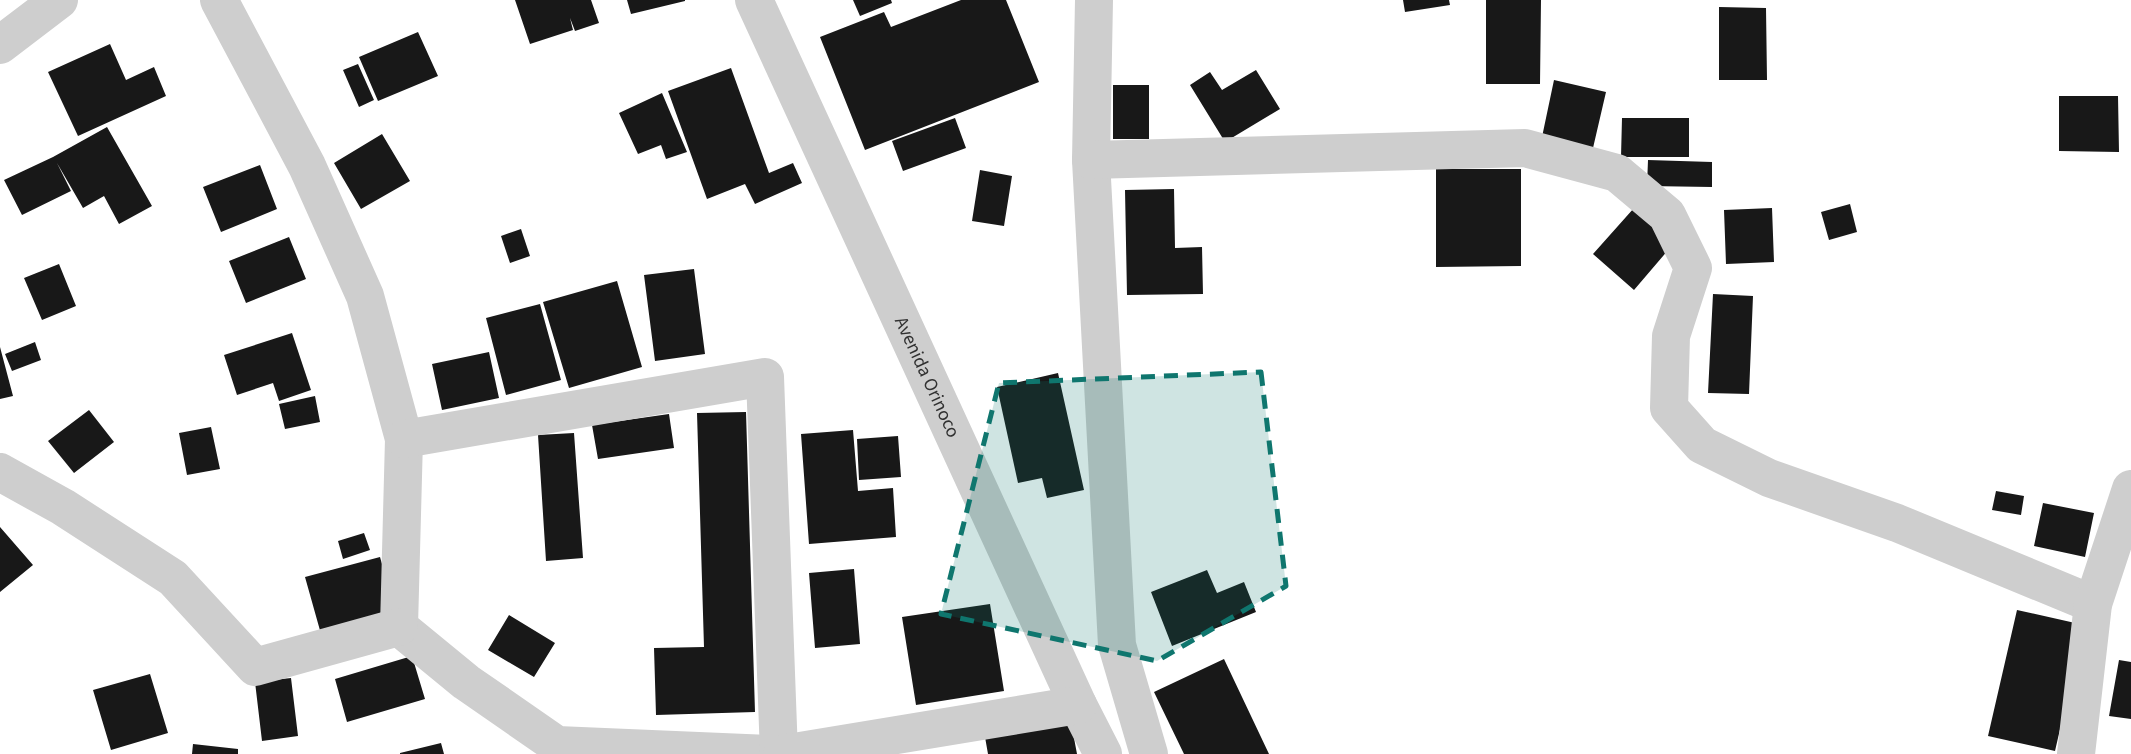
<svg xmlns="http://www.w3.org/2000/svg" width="2131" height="754" font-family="'Source Sans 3',sans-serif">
	<rect width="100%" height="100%" fill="#fff"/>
	<!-- building -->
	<path fill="#181818" d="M515 0H591L599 23 575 31 570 18 573 30 530 44Z
		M627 0H685V1L631 14Z
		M853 0H891L892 3 860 16Z
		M961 0H1006L1039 82 865 150 820 37 884 12 891 27Z
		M1403 0H1449L1450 5 1405 12Z
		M1486 0H1541L1540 84H1486Z
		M1719 7 1766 8 1767 80H1719Z
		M418 32 438 76 378 101 359 57Z
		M110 44 126 80 154 67 166 96 78 136 48 72Z
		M358 64 374 100 359 107 343 70Z
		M731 68 769 173 793 163 802 183 755 204 745 184 707 199 668 91Z
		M1256 70 1280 109 1225 142 1190 85 1210 72 1222 90Z
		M1554 80 1606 92 1593 148 1542 137Z
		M1113 85H1149V139H1113Z
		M662 93 687 152 666 159 661 145 638 154 619 113Z
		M2059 96H2118L2119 152 2059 151Z
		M955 118 966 148 903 171 892 141Z
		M1622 118H1689V157H1621Z
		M107 127 152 206 119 224 104 196 83 208 57 163 71 191 22 215 4 180 53 157Z
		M382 134 410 181 361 209 334 163Z
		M1648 160 1712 162V187L1647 186Z
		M260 165 277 209 221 232 203 187Z
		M1436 169H1521V266L1436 267Z
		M980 170 1012 176 1004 226 972 221Z
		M1174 189 1175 248 1202 247 1203 294 1127 295 1125 190Z
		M1850 204 1857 232 1829 240 1821 212Z
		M1634 208 1675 242 1634 290 1593 254Z
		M1772 208 1774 262 1726 264 1724 210Z
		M521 229 530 256 510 263 501 236Z
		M289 237 306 279 246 303 229 261Z
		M59 264 76 306 42 320 24 278Z
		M694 269 705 354 655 361 644 275Z
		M617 281 642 367 569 388 543 302Z
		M1713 294 1753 296 1749 394 1708 393Z
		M540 304 561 380 506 395 486 318Z
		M292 333 311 390 279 401 273 383 237 395 224 355Z
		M35 342 41 360 12 371 5 354Z
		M0 347 13 396 0 399Z
		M489 352 499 398 442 410 432 364Z
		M1058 373 1084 490 1047 498 1042 478 1018 483 997 387Z
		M315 396 320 422 285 429 279 404Z
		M89 410 114 442 74 473 48 441Z
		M746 412 755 712 656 715 654 648 704 647 697 413Z
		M669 414 674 448 598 459 592 425Z
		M211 427 220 469 187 475 179 433Z
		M853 430 858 491 893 488 896 537 809 544 801 434Z
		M574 433 583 558 546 561 538 435Z
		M898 436 901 477 859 480 857 439Z
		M1996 491 2024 496 2021 515 1992 510Z
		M2043 503 2094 513 2085 557 2034 546Z
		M0 527 33 565 0 592Z
		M364 533 370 550 343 559 338 541Z
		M380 557 396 613 321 634 305 577Z
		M854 569 860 644 815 648 809 573Z
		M1207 570 1217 593 1244 582 1256 612 1172 646 1151 592Z
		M990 604 1004 691 916 705 902 617Z
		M2017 610 2084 625 2055 751 1988 736Z
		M509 615 555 643 534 677 488 650Z
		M412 656 425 699 347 722 335 679Z
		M1224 659 1269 754H1184L1154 692Z
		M2119 660 2131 662V719L2109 716Z
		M150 674 168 733 111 750 93 690Z
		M291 678 298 736 262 741 255 682Z
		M1071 722 1077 754H988L985 737Z
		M441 743 444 754H400V753Z
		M193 744 238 749V754H192Z"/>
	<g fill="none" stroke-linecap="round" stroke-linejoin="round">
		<!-- minor -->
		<g stroke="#cecece" stroke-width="38">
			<path d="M219 0 307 166 365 296 404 439 399 627 466 682 557 745 767 754"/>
			<path id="s1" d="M754 0 1078 705 1103 754"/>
			<path d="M1094 0 1091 160 1117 645 1149 754"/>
			<path d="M0 45 59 0"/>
			<path d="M1091 160 1525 148 1617 173 1667 215 1693 268 1671 336 1669 408 1702 445 1769 478 1897 523 2093 604"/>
			<path d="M404 439 765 377 779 754"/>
			<path d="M0 472 63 507 173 578 255 667 399 627"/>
			<path d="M782 754 1078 705"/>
			<path d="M2076 754 2093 604 2131 489"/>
		</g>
	</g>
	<!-- marked area -->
	<path fill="#0f766e" fill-opacity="0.2" stroke="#0f766e" stroke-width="5" stroke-dasharray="14 9" stroke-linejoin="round" d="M1261 372 1286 586 1157 661 941 614 999 383Z"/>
	<g text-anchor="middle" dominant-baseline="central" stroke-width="7" stroke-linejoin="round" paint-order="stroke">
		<!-- street labels -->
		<g font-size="19" fill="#313131" stroke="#fff">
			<text stroke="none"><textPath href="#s1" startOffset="415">Avenida Orinoco</textPath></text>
		</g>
	</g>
</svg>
